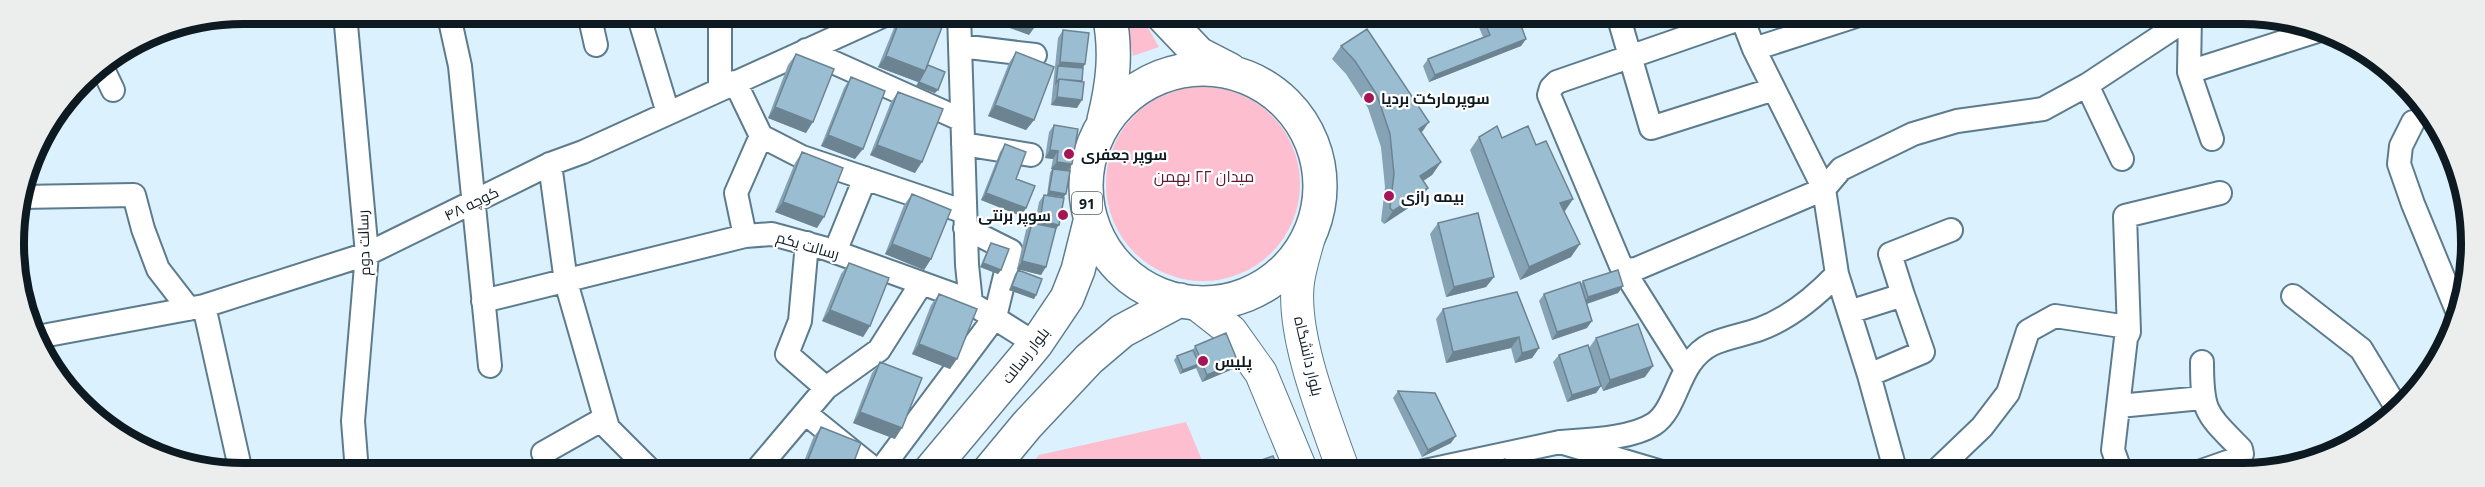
<svg xmlns="http://www.w3.org/2000/svg" width="2485" height="487" font-family="'Noto Sans',Cairo,sans-serif">
	<rect width="100%" height="100%" fill="#dcf1fe"/>
	<!-- green -->
	<path fill="#fdbed0" d="M1124 14H1140L1159 47 1133 56Z
		M1106 184a97 97 0 1 1 194 0a97 97 0 1 1-194 0Z
		M1186 422 1207 472H1025L1039 455Z"/>
	<g fill="none" stroke-linecap="round" stroke-linejoin="round">
		<defs>
			<path id="minor" d="M345 14 367 254 353 421 357 472
				M457 14 449 16 460 66 490 366
				M589 14 596 45
				M638 14 668 113
				M720 14V89
				M959 14 967 265 971 303
				M1618 15 1651 128 1774 89
				M2190 15 2189 72 2212 139
				M1742 18 1754 49 1824 189 1636 269 1626 270 1621 266 1549 95 1551 88 1557 82Z
				M960 46 1035 55
				M1754 49 1859 15
				M806 50 962 120
				M102 67 113 90
				M2189 72 2317 31
				M735 82 761 136 802 157 965 212
				M2087 85 2122 159
				M2413 122 2401 146 2399 164 2413 204 2458 313
				M963 144 1031 155
				M550 164 566 282 608 428 652 472
				M21 197 134 195 143 229 158 269 189 309
				M745 236 736 193 761 136
				M807 243 800 321 787 354 826 388
				M835 252 865 178
				M1621 266 1685 368
				M2293 296 2361 349 2398 410
				M483 301 745 236 772 234 827 249 963 298 1036 344
				M204 306 241 472
				M1849 312 1903 295 1890 254 1951 230
				M2129 332 2125 216 2220 193
				M37 337 204 306 367 254 550 164 583 152 887 14
				M1869 375 1923 352 1903 295
				M2119 406 2202 398
				M805 413 878 472
				M1560 442C1587 440 1631 439 1654 424 1679 407 1677 361 1712 344 1727 337 1744 335 1760 329 1790 318 1815 297 1837 274
				M543 453 605 418
				M755 472 826 388 879 350 921 284
				M879 472 995 317 1011 251 965 228
				M1420 472 1560 442 1665 473
				M1896 473 1869 375 1837 274 1824 189 1841 169 1913 134 1957 121 2043 109 2087 85 2190 17
				M1934 473 1982 427 2008 393 2028 331 2055 316 2121 326 2129 332 2126 338 2113 450 2121 473
				M2196 473 2239 458 2242 454 2241 449C2206 413 2202 413 2202 362"/>
			<path id="secondary" d="M1309 237C1305 252 1300 267 1298 282 1291 336 1326 421 1344 472
				M1194 302 1231 331 1261 373 1302 472"/>
			<path id="primary" d="M1161 14 1199 54 1230 70
				M1086 186a117 117 0 1 1 234 0a117 117 0 1 1-234 0Z
				M1104 120C1113 84 1117 51 1109 14
				M929 472 1036 344 1067 298 1078 270 1090 222
				M988 472 1027 425 1089 359 1122 331 1180 300"/>
		</defs>
		<!-- minor casing -->
		<use href="#minor" stroke="#5c7c8e" stroke-width="26"/>
		<!-- secondary casing -->
		<use href="#secondary" stroke="#5c7c8e" stroke-width="34"/>
		<!-- primary casing -->
		<use href="#primary" stroke="#5c7c8e" stroke-width="36"/>
		<!-- minor -->
		<use href="#minor" stroke="#fff" stroke-width="22"/>
		<!-- secondary -->
		<use href="#secondary" stroke="#fff" stroke-width="32"/>
		<!-- primary -->
		<use href="#primary" stroke="#fff" stroke-width="33"/>
	</g>
	<!-- wall -->
	<path fill="#85a3b4" d="M900 14H923L928 65 935 93 916 86 918 82 878 67 898 18Z
		M1474 15H1510L1514 25 1526 39 1521 46 1429 82 1423 66 1428 59 1483 37Z
		M1063 30 1085 64 1083 68 1077 108 1051 105 1058 38Z
		M1341 46 1421 133 1441 162 1432 175 1423 181 1428 188 1419 201 1384 224 1381 221 1385 187 1381 147 1368 108 1346 74 1332 59Z
		M1016 52 1034 120 1026 130 988 116 1009 63Z
		M796 54 806 133 768 118 788 65Z
		M851 77 855 159 821 146 844 88Z
		M898 92 915 173 870 155 891 102Z
		M1054 125 1072 164 1068 171 1064 197 1047 195 1050 173 1052 169H1051L1053 159 1045 158 1049 132Z
		M1479 137 1502 138 1536 145 1573 199 1565 211 1571 257 1520 280 1470 150Z
		M1005 144 1016 179 1026 208 1021 216 981 200 1000 152Z
		M802 152 817 228 775 212 795 163Z
		M912 194 931 259 924 270 885 254 904 205Z
		M1044 195 1056 230 1041 275 1017 269 1026 230 1032 223H1035L1039 202Z
		M1438 223 1494 277 1486 287 1446 297 1430 234Z
		M991 243 1001 270 998 274 980 267 989 246Z
		M849 263 870 326 863 337 822 321 841 274Z
		M1018 270 1036 295 1034 299 1009 290 1015 274Z
		M1583 281 1623 286 1618 293 1587 304V328L1552 340 1539 301 1544 294 1580 285Z
		M1517 292 1539 348 1532 358 1515 363 1511 348 1446 363 1436 319 1443 309Z
		M939 294 950 369 912 354 931 305Z
		M1596 338 1645 377 1603 391 1601 386 1596 393 1567 402 1553 362 1559 355 1589 348Z
		M1195 346 1238 362 1233 369 1202 382 1196 368 1180 374 1174 360 1177 356 1193 350Z
		M880 362 895 439 853 423 872 373Z
		M1398 391 1451 443 1422 457 1393 398Z
		M821 427 850 472H800L813 438Z
		M1256 462 1276 472H1256L1254 466Z"/>
	<!-- shaded-wall -->
	<path fill="#6c8492" d="M995 14H1009L1037 24 1029 35 990 21Z
		M1526 39 1521 46 1429 82 1435 75Z
		M886 56 925 71 918 82 878 67Z
		M1060 62 1085 64 1080 72 1058 66Z
		M919 82 938 90 935 93 916 86Z
		M1057 97 1082 100 1077 108 1051 105Z
		M995 105 1034 120 1026 130 988 116Z
		M775 107 813 122 806 133 768 118Z
		M1429 122 1420 135 1419 129Z
		M828 135 863 149 855 159 821 146Z
		M877 145 922 162 915 173 870 155Z
		M1050 150 1058 151 1053 159 1045 158Z
		M1057 162 1072 164 1067 172 1051 169Z
		M1441 162 1432 175 1411 189 1420 176Z
		M1428 188 1419 201 1384 224 1393 211Z
		M1049 191 1066 194 1064 197 1047 195Z
		M986 193 1026 208 1021 216 981 200Z
		M1573 199 1564 212 1560 203Z
		M783 202 824 217 817 228 775 212Z
		M1040 221 1059 225 1054 232 1034 229Z
		M892 244 931 259 924 270 885 254Z
		M1580 244 1571 257 1520 280 1529 267Z
		M1022 261 1046 267 1041 275 1017 269Z
		M983 263 1001 270 998 274 980 267Z
		M1494 277 1486 287 1446 297 1454 287Z
		M1012 286 1036 295 1034 299 1009 290Z
		M1623 286 1618 293 1583 305 1588 297Z
		M830 310 870 326 863 337 822 321Z
		M1592 321 1587 328 1552 340 1557 332Z
		M1519 337 1511 348 1446 363 1453 352Z
		M919 344 957 359 950 369 912 354Z
		M1539 348 1532 358 1515 363 1522 353Z
		M1238 362 1233 369 1202 382 1207 375Z
		M1199 364 1196 368 1180 374 1183 370Z
		M1653 366 1645 377 1603 391 1610 380Z
		M1601 386 1596 393 1567 402 1572 395Z
		M860 412 902 428 895 439 853 423Z
		M1456 436 1451 443 1422 457 1428 450Z"/>
	<!-- building -->
	<path fill="#9bbdd1" stroke="#6c8492" stroke-width="1.5" d="M902 14H923L944 22 925 71 886 56Z
		M1009 14H1040L1037 24Z
		M1482 15H1510L1514 25 1520 23 1526 39 1435 75 1428 59 1490 35Z
		M1367 29 1429 122 1419 129 1441 162 1420 176 1428 188 1393 211 1390 208 1394 174 1390 134 1377 95 1355 61 1341 46Z
		M1063 30 1089 33 1085 64 1060 62Z
		M1016 52 1054 67 1034 120 995 105Z
		M796 54 834 69 813 122 775 107Z
		M928 65 945 72 938 90 919 82Z
		M1058 66 1083 68 1082 81 1059 79 1056 83Z
		M851 77 885 91 863 149 828 135Z
		M1059 79 1084 82 1082 100 1057 97Z
		M898 92 943 109 922 162 877 145Z
		M1054 125 1078 129 1072 164 1057 162 1058 151 1050 150Z
		M1497 126 1502 138 1528 126 1536 145 1546 141 1573 199 1560 203 1580 244 1529 267 1479 137Z
		M1005 144 1026 152 1016 179 1035 186 1026 208 986 193Z
		M802 152 843 168 824 217 783 202Z
		M1053 169 1070 171 1066 194 1049 191Z
		M912 194 951 210 931 259 892 244Z
		M1044 195 1064 198 1059 225 1040 221Z
		M1478 213 1494 277 1454 287 1438 223Z
		M1032 223 1056 228 1046 267 1022 261Z
		M991 243 1009 249 1001 270 983 263Z
		M849 263 889 278 870 326 830 310Z
		M1018 270 1042 279 1036 295 1012 286Z
		M1618 270 1623 286 1588 297 1583 281Z
		M1580 282 1592 321 1557 332 1544 294Z
		M1517 292 1539 348 1522 353 1519 337 1453 352 1443 309Z
		M939 294 977 309 957 359 919 344Z
		M1638 324 1653 366 1610 380 1596 338Z
		M1226 333 1238 362 1207 375 1195 346Z
		M1588 345 1601 386 1572 395 1559 355Z
		M1193 350 1199 364 1183 370 1177 356Z
		M880 362 922 378 902 428 860 412Z
		M1398 391 1435 393 1456 436 1428 450Z
		M821 427 861 443 850 472H803Z
		M1273 456 1278 468 1268 472H1260L1256 462Z
		M1505 459 1511 472H1474Z"/>
	<!-- markers -->
	<g fill="#a41558" stroke="#fff" stroke-width="2">
		<circle cx="1369" cy="98" r="6"/>
		<circle cx="1069" cy="154" r="6"/>
		<circle cx="1389" cy="196" r="6"/>
		<circle cx="1063" cy="215" r="6"/>
		<circle cx="1203" cy="361" r="6"/>
	</g>
	<g text-anchor="middle" dominant-baseline="central" stroke-width="4.5" stroke-linejoin="round" paint-order="stroke">
		<!-- shield labels -->
		<rect fill="#fff" stroke="#565f64" stroke-width="1.5" x="1072" y="192" width="30" height="22" rx="4.5"/>
		<g font-size="14" font-weight="bold" fill="#0d1a21">
			<text x="1087" y="203">91</text>
		</g>
		<!-- poi labels -->
		<g font-size="15" font-weight="bold" fill="#0d1a21" stroke="#fff" text-anchor="start">
			<text x="1381" y="98">سوپرمارکت بردیا</text>
			<text x="1081" y="154">سوپر جعفری</text>
			<text x="1401" y="196">بیمه رازی</text>
			<text x="1051" y="215" text-anchor="end">سوپر برنتی</text>
			<text x="1215" y="361">پلیس</text>
		</g>
		<!-- street labels -->
		<g font-size="15" fill="#0d1a21" stroke="#fff">
			<text transform="translate(471 203) rotate(-26)">کوچه ۴۸</text>
			<text transform="translate(363 243) rotate(-92)">رسالت دوم</text>
			<text transform="translate(808 245) rotate(16)">رسالت یکم</text>
			<text transform="translate(1025 355) rotate(-52)">بلوار رسالت</text>
			<text transform="translate(1309 356) rotate(77)">بلوار دانشگاه</text>
		</g>
		<!-- neighbourhood labels -->
		<g font-size="16" fill="#5c1a34" stroke="#fff">
			<text x="1204" y="176">میدان ۲۲ بهمن</text>
		</g>
	</g>
	<!-- crop -->
	<path d="M0 0H2485V487H0ZM243 24H2242A219 219 0 0 1 2461 243V244A219 219 0 0 1 2242 463H243A219 219 0 0 1 24 244V243A219 219 0 0 1 243 24Z" fill="#eceded" fill-rule="evenodd"/>
	<path fill="none" stroke="#0d1a21" stroke-width="8" d="M243 24H2242A219 219 0 0 1 2461 243V244A219 219 0 0 1 2242 463H243A219 219 0 0 1 24 244V243A219 219 0 0 1 243 24Z"/>
</svg>
